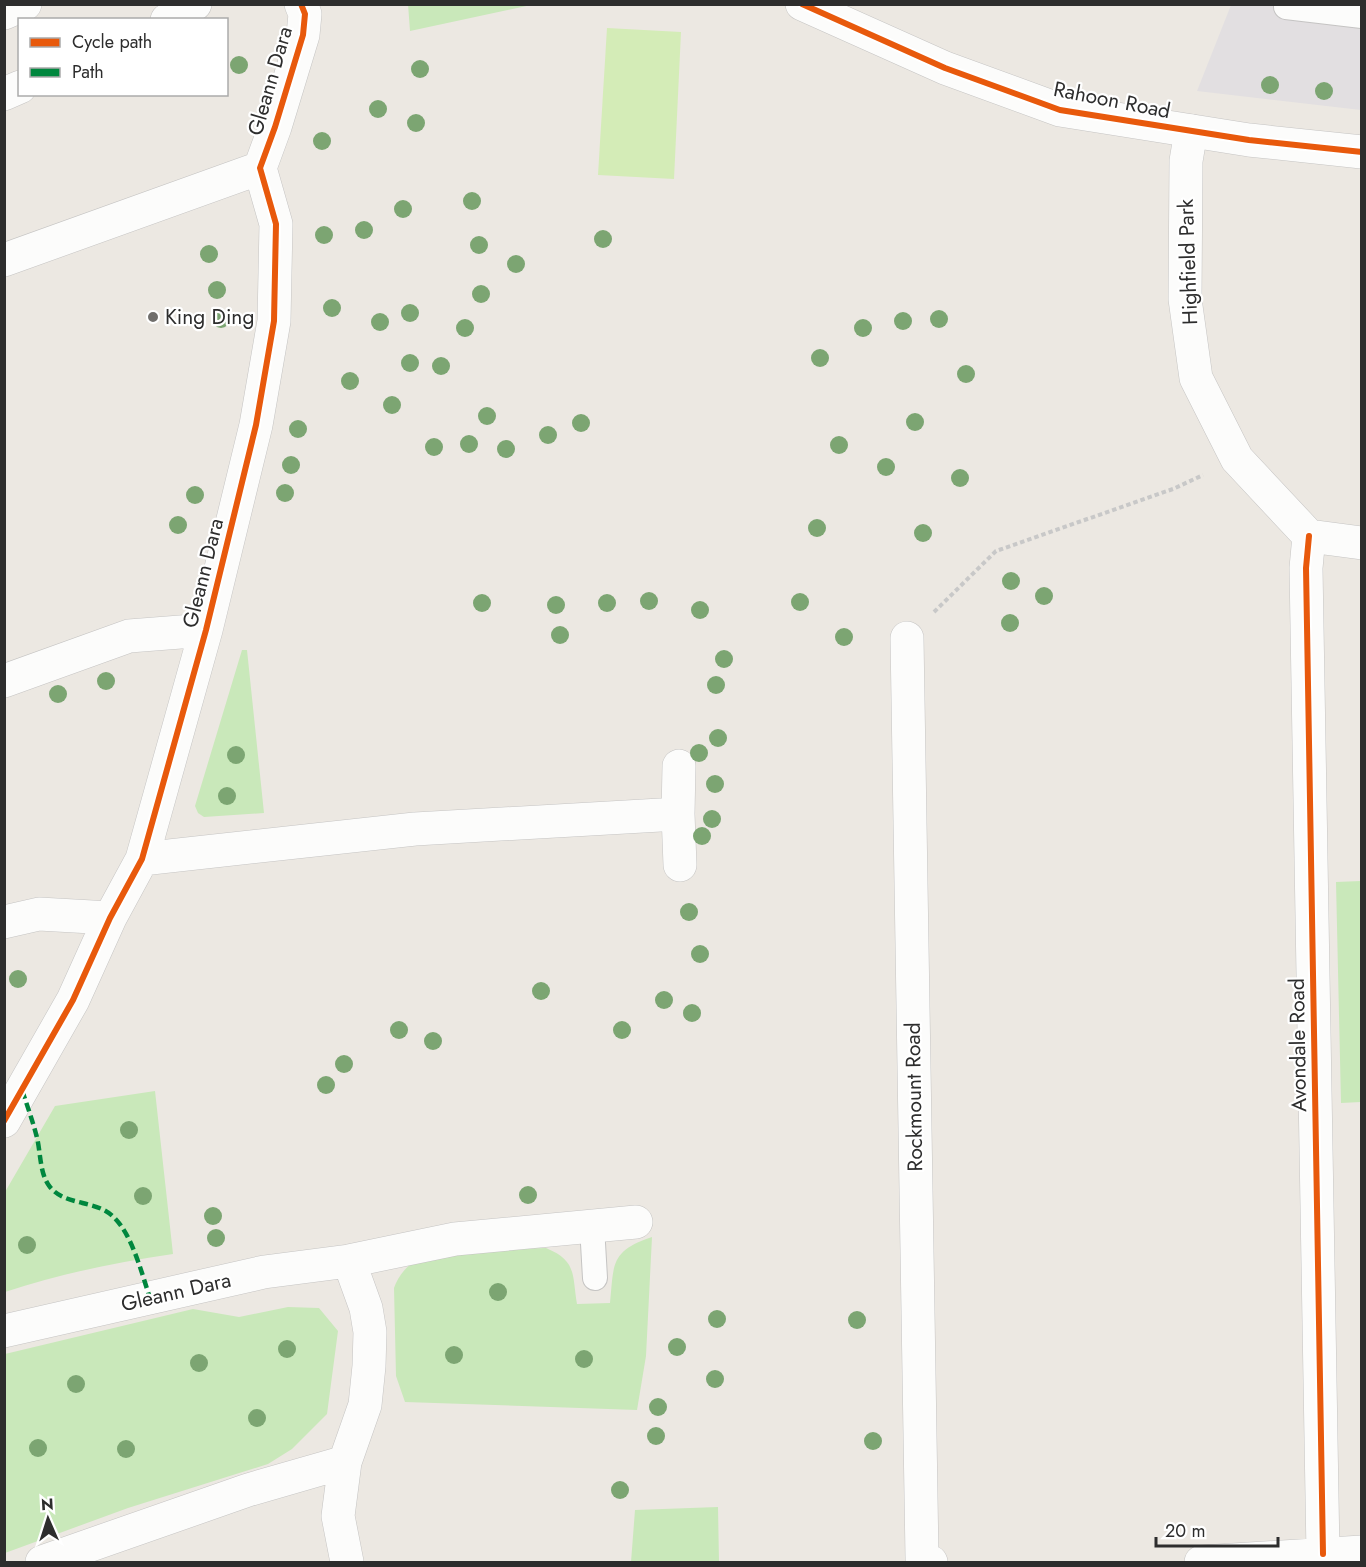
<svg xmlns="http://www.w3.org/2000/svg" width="1366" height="1567" font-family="Jost,sans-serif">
	<rect width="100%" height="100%" fill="#ece8e2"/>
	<!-- industrial -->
	<path fill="#e2dfe1" d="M1231 5H1361V110L1197 91Z"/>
	<!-- green -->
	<path fill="#c9e8ba" d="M408 4H531V5L410 31Z
		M242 650H247L264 813 204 817 198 813 195 806Z
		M1361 881V1102L1341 1103 1336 882Z
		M155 1091 173 1254C116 1262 60 1274 5 1292V1192L55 1106Z
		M652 1237 646 1356 637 1410 405 1402 396 1376 394 1288C397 1279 405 1267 413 1263 444 1248 511 1249 546 1248 577 1261 572 1274 577 1304L610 1303C614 1264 610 1251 652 1237Z
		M288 1307 319 1308 338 1331 327 1414 292 1449 268 1464 128 1508 5 1553V1354L193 1309 239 1317Z
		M718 1507 719 1562H631L635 1510Z"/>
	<!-- pitch -->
	<path fill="#d4ecb7" d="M607 28 681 32 674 179 598 175Z"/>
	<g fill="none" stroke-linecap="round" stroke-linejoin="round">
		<defs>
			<path id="service" d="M1287 4 1286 7 1362 16
				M592 1226 595 1278"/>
			<path id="minor" d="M1191 131 1186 161 1185 299 1196 378 1237 459 1309 536
				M4 260 260 168
				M1309 536 1306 568 1323 1554
				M1309 536 1362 543
				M907 638 922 1557 931 1562
				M4 681 129 636 206 630
				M678 814 679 766
				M142 859 415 829 678 814 680 865
				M4 922 39 914 110 918
				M4 1121 73 1000 110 918 142 859 206 630 256 425 274 321 276 224 260 168 275 127 303 35 305 14 301 4
				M4 1331 264 1272 349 1261 455 1239 636 1222
				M42 1562 248 1490 345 1462
				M347 1562 338 1516 345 1462 365 1405 369 1366 370 1332 366 1308 349 1261
				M1201 1562 1362 1552"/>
			<path id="tertiary" d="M802 4 945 68 1060 110 1249 140 1362 152"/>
			<path id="secondary" d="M4 13 25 4
				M167 20 195 4
				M4 94 20 87"/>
		</defs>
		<!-- service casing -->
		<use href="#service" stroke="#c5c4c3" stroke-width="26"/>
		<!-- minor casing -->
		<use href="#minor" stroke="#c5c4c3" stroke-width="34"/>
		<!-- tertiary casing -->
		<use href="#tertiary" stroke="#c5c4c3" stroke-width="34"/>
		<!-- secondary casing -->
		<use href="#secondary" stroke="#c5c4c3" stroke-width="34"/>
		<!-- path -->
		<path stroke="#c8c8c8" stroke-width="4" stroke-dasharray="4.5 3" stroke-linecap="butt" d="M934 612 996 551 1173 489 1203 475"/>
		<!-- service -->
		<use href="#service" stroke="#fcfcfb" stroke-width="24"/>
		<!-- minor -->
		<use href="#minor" stroke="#fcfcfb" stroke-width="33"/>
		<!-- tertiary -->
		<use href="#tertiary" stroke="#fcfcfb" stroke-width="33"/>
		<!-- secondary -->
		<use href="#secondary" stroke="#fcfcfb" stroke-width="33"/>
		<!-- quiet -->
		<path stroke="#00873e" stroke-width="4.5" stroke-dasharray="9 4.5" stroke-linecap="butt" d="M22 1090C27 1105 32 1119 36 1134 41 1150 39 1174 50 1187 63 1203 86 1201 104 1210 130 1223 141 1272 150 1298"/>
		<defs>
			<path id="cycleway" d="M802 4 945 68 1060 110 1249 140 1362 152
				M1309 536 1306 568 1323 1554
				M4 1121 73 1000 110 918 142 859 206 630 256 425 274 321 276 224 260 168 275 127 303 35 305 14 301 4"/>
		</defs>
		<!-- cycleway casing -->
		<use href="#cycleway" stroke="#fff" stroke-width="10"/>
		<!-- cycleway -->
		<use href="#cycleway" stroke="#e8590c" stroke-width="6"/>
	</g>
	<!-- trees -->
	<g fill="#7ca572">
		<circle cx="239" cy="65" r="9"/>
		<circle cx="420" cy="69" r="9"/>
		<circle cx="1270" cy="85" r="9"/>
		<circle cx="1324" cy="91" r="9"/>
		<circle cx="378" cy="109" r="9"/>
		<circle cx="416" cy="123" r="9"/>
		<circle cx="322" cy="141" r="9"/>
		<circle cx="472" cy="201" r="9"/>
		<circle cx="403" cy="209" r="9"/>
		<circle cx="364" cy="230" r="9"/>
		<circle cx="324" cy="235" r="9"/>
		<circle cx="603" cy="239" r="9"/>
		<circle cx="479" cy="245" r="9"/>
		<circle cx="209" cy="254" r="9"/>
		<circle cx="516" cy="264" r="9"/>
		<circle cx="217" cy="290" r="9"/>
		<circle cx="481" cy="294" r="9"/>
		<circle cx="332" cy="308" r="9"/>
		<circle cx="410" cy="313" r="9"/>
		<circle cx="221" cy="319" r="9"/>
		<circle cx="939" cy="319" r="9"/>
		<circle cx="903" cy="321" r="9"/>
		<circle cx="380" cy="322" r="9"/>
		<circle cx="465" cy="328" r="9"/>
		<circle cx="863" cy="328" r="9"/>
		<circle cx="820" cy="358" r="9"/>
		<circle cx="410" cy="363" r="9"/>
		<circle cx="441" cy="366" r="9"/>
		<circle cx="966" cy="374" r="9"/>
		<circle cx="350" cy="381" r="9"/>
		<circle cx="392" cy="405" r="9"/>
		<circle cx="487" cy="416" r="9"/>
		<circle cx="915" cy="422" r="9"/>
		<circle cx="581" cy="423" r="9"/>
		<circle cx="298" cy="429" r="9"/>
		<circle cx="548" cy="435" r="9"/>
		<circle cx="469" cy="444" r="9"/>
		<circle cx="839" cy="445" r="9"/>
		<circle cx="434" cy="447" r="9"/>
		<circle cx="506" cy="449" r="9"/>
		<circle cx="291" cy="465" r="9"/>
		<circle cx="886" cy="467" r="9"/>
		<circle cx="960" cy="478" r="9"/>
		<circle cx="285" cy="493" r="9"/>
		<circle cx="195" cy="495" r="9"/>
		<circle cx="178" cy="525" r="9"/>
		<circle cx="817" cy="528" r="9"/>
		<circle cx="923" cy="533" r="9"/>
		<circle cx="1011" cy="581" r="9"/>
		<circle cx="1044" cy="596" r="9"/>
		<circle cx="649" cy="601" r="9"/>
		<circle cx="800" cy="602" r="9"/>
		<circle cx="482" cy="603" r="9"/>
		<circle cx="607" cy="603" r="9"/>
		<circle cx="556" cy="605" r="9"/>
		<circle cx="700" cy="610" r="9"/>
		<circle cx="1010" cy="623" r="9"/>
		<circle cx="560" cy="635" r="9"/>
		<circle cx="844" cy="637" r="9"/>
		<circle cx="724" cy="659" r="9"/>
		<circle cx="106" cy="681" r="9"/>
		<circle cx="716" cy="685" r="9"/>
		<circle cx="58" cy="694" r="9"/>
		<circle cx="718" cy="738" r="9"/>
		<circle cx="699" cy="753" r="9"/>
		<circle cx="236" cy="755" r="9"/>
		<circle cx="715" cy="784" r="9"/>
		<circle cx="227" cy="796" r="9"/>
		<circle cx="712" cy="819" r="9"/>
		<circle cx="702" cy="836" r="9"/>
		<circle cx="689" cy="912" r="9"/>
		<circle cx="700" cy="954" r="9"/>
		<circle cx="18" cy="979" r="9"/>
		<circle cx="541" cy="991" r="9"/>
		<circle cx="664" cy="1000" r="9"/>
		<circle cx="692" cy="1013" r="9"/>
		<circle cx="399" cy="1030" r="9"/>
		<circle cx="622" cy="1030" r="9"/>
		<circle cx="433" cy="1041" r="9"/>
		<circle cx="344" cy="1064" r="9"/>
		<circle cx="326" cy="1085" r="9"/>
		<circle cx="129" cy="1130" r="9"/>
		<circle cx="528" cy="1195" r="9"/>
		<circle cx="143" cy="1196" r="9"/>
		<circle cx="213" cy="1216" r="9"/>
		<circle cx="216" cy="1238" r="9"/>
		<circle cx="27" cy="1245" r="9"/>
		<circle cx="498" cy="1292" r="9"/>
		<circle cx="717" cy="1319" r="9"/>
		<circle cx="857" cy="1320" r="9"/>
		<circle cx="677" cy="1347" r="9"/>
		<circle cx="287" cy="1349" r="9"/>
		<circle cx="454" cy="1355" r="9"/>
		<circle cx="584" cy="1359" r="9"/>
		<circle cx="199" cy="1363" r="9"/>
		<circle cx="715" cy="1379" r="9"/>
		<circle cx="76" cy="1384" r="9"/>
		<circle cx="658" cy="1407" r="9"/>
		<circle cx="257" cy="1418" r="9"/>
		<circle cx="656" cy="1436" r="9"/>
		<circle cx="873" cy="1441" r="9"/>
		<circle cx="38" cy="1448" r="9"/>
		<circle cx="126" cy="1449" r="9"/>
		<circle cx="620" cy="1490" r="9"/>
	</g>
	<!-- markers -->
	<circle fill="#706e6c" stroke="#fff" stroke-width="2" cx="153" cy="317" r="6"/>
	<g text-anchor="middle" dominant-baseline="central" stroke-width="4.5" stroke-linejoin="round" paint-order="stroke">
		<!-- street labels -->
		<g font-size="21" fill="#2d2d2d" stroke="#fff">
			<text transform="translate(270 81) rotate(-74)">Gleann Dara</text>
			<text transform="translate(1112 100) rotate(11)">Rahoon Road</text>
			<text transform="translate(1188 262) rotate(-92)">Highfield Park</text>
			<text transform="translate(203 573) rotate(-76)">Gleann Dara</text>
			<text transform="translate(1298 1045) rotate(-91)">Avondale Road</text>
			<text transform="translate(914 1097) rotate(-91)">Rockmount Road</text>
			<text transform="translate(176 1292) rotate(-13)">Gleann Dara</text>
		</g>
		<!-- poi labels -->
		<g font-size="21" fill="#2d2d2d" stroke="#fff" text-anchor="start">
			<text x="165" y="317">King Ding</text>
		</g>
	</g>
	<!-- border -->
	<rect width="1366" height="1567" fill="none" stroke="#2d2d2d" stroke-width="12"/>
	<!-- legend -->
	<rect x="18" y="18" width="210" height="78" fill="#ffffff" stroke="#ababab" stroke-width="1.5"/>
	<rect x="30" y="38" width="30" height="9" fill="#e8590c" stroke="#ababab" stroke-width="1.5"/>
	<text x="72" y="48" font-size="18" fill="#2d2d2d">Cycle path</text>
	<rect x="30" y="68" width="30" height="9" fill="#00873e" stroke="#ababab" stroke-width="1.5"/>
	<text x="72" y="78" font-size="18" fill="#2d2d2d">Path</text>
	<!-- north arrow -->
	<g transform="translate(48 1519) rotate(357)" stroke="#ffffff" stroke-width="4.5" paint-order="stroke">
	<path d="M0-4.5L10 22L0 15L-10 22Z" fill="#2d2d2d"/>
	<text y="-9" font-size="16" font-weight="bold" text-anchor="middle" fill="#2d2d2d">N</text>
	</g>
	<!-- scale -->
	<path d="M1156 1537v9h122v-9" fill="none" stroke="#2d2d2d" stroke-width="3"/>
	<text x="1165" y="1537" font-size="18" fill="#2d2d2d" stroke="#ffffff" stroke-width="4.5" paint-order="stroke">20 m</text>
</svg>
